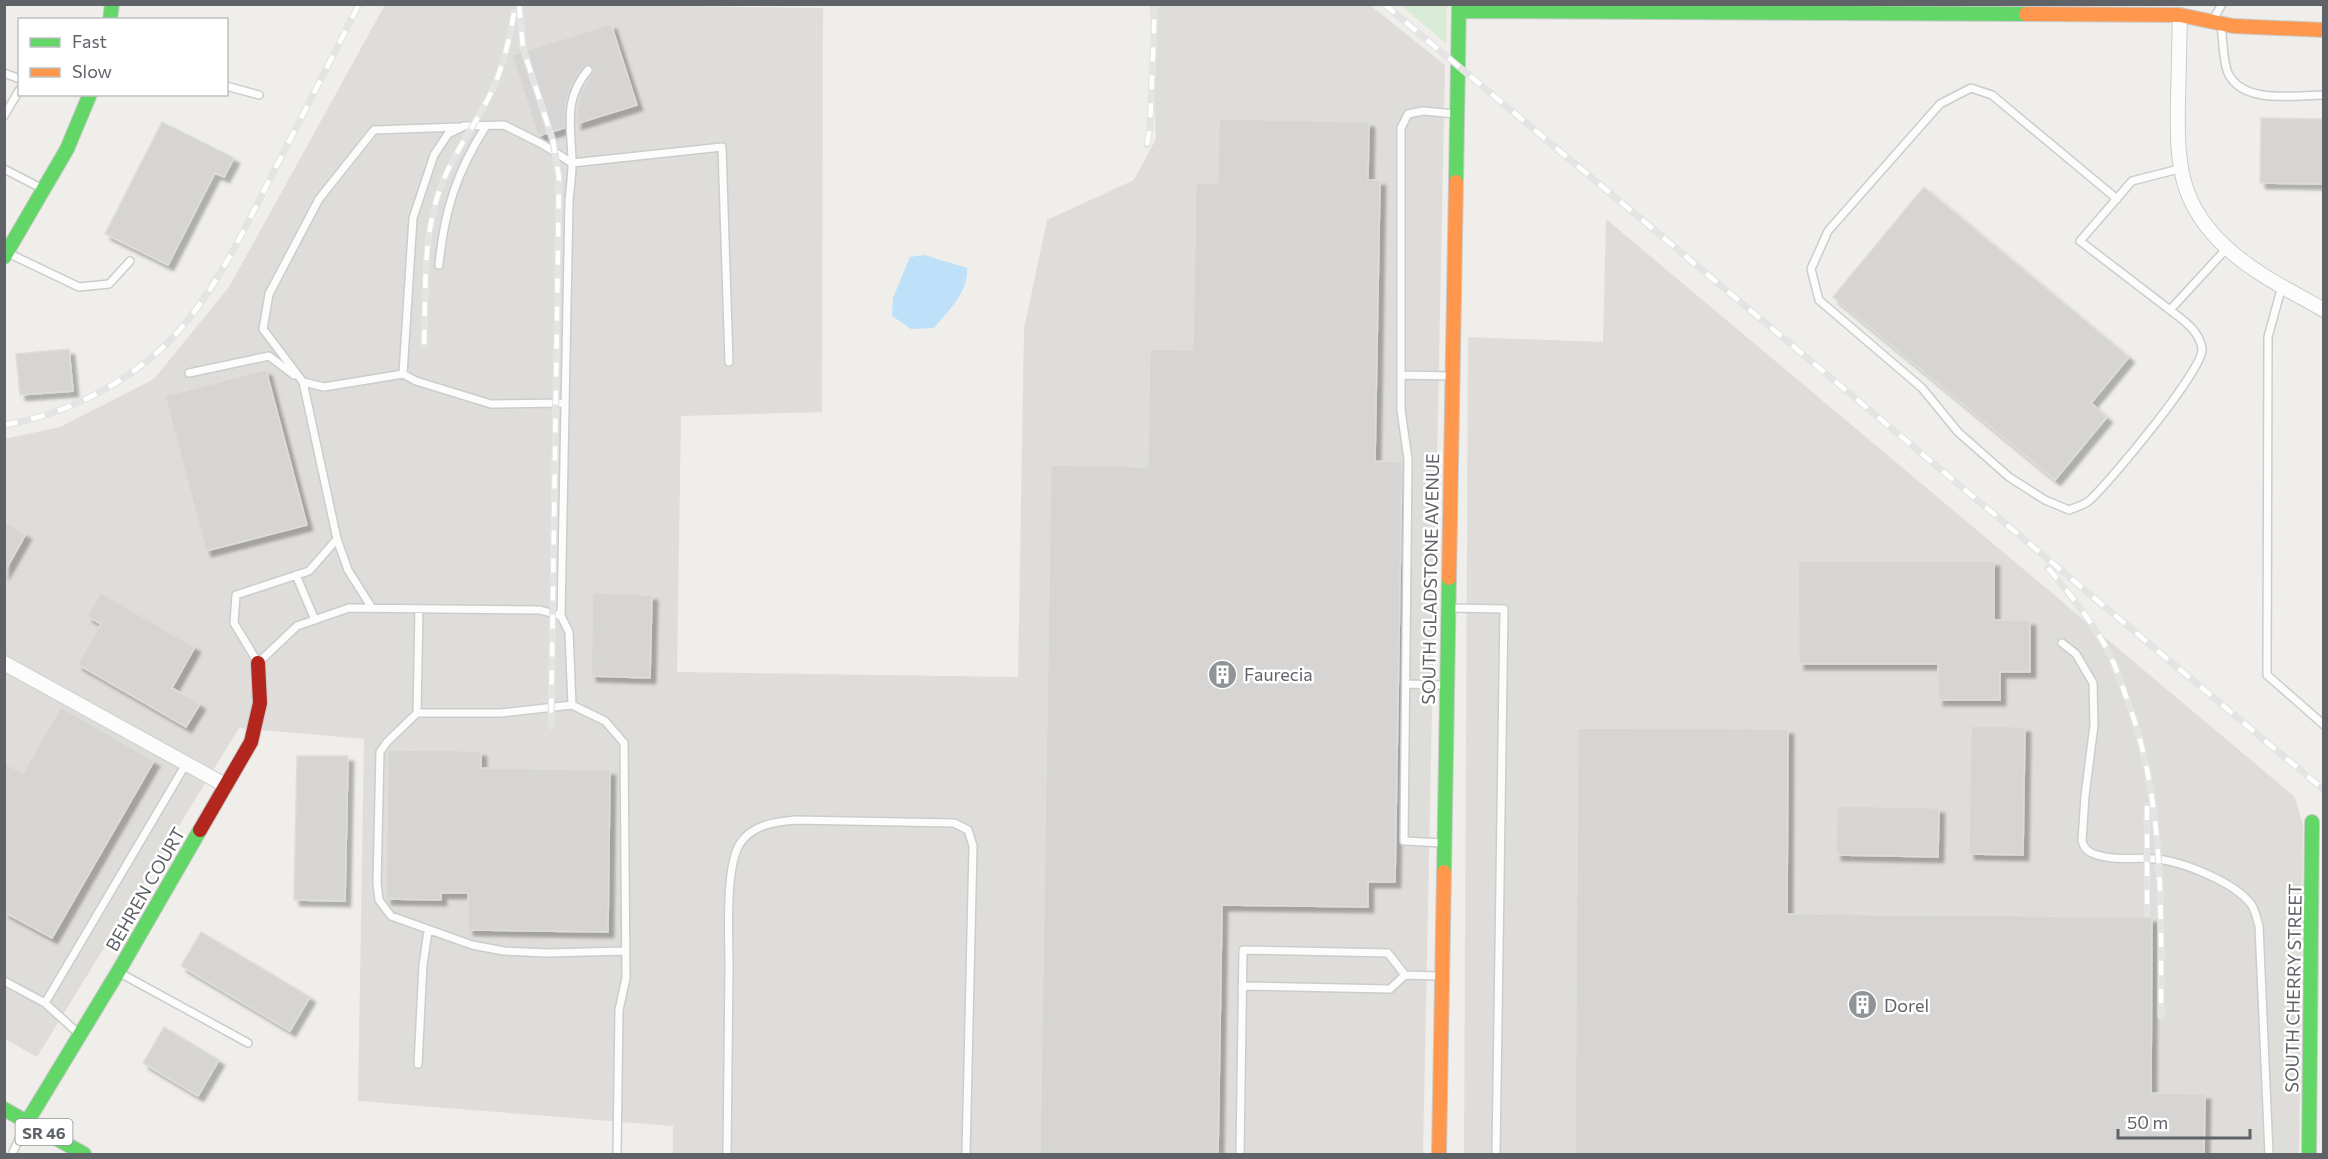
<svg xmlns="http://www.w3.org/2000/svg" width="2328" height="1159" font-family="Commissioner,sans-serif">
	<defs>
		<filter id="shadow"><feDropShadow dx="5.5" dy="5.5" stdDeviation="1.5" flood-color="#0004"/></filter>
	</defs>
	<rect width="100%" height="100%" fill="#efeeea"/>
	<!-- industrial -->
	<path fill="#dfddda" d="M385 5H599L823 8 822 412 681 416 677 672 1018 677 1024 329 1047 220 1134 180 1156 139 1150 5H1370L1445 65 1423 1154H673V1126L358 1101 364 739 239 728 37 1057 5 1039 4 439 60 427 154 379 229 287Z
		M1606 219 2295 797 2303 826 2299 1154H1464L1468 337 1603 342Z"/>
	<!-- green -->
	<path fill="#d8ebd6" d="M1400 5H1447L1446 43Z"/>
	<!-- water -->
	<path fill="#bfe0f9" d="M924 255 967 268C969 292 948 311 934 328L911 329 892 316 893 298 910 257Z"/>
	<!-- building -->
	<path fill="#d6d5d3" stroke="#deddd9" stroke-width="1.5" filter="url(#shadow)" d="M611 24 637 105 576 124 580 95 593 71 592 66 586 65 575 78 569 91 566 103 565 128 538 136 512 55Z
		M2261 118 2324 119V184L2260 183Z
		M1219 119 1369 122 1368 180H1380L1375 461 1402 462 1395 882H1368V907L1222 905 1218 1155H1040L1051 465 1148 467 1150 349 1193 350 1196 183 1218 184Z
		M162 122 234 158 224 177 215 173 168 265 105 234Z
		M1924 187 2129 357 2091 403 2107 417 2055 480 1833 297Z
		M69 349 73 391 20 395 16 354Z
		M266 370 307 525 206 551 165 396Z
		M4 522 26 534 4 573Z
		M1798 561H1994V620H2030V672H2000V700H1938V664H1799Z
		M101 593 195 647 172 688 200 704 186 727 77 664 101 624 87 616Z
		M593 593 652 595 650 678 591 676Z
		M61 707 154 761 52 938 4 912V763L23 773Z
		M1971 726 2025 727 2023 855 1969 854Z
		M1578 728 1788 729 1787 914 2152 917 2151 1093 2205 1094 2204 1155H1575Z
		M388 750 481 751V768L610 770 608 932 468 930V893H441V900L386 899Z
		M297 756H348L345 901 294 900Z
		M1837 806 1939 808 1938 857 1836 855Z
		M201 932 310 997 290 1031 181 966Z
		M164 1027 219 1060 198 1096 143 1063Z"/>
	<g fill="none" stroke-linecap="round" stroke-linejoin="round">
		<defs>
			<path id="lane" d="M2213 20 2222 4
				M2221 26C2223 38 2223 62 2228 73 2243 105 2295 95 2324 95
				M4 73 20 79
				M226 86 259 95
				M4 116 20 89
				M4 169 41 188
				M2179 169 2132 181 2080 241 2170 310 2227 248
				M2117 199 1992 95 1971 88 1940 104 1828 231 1811 269 1819 300 1922 388 1958 432 2009 477 2045 500 2069 510C2076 507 2085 505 2090 500 2109 483 2204 369 2202 349 2200 331 2183 320 2170 310
				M10 254 79 287 109 284 130 261
				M439 265C444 211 457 171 486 126
				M2282 286 2268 337 2267 675 2324 725
				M189 373 269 356 294 375
				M403 374 413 218 434 155 448 134 464 126 504 125 542 144 572 163 722 147 729 362
				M1401 375 1452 376
				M303 382 263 329 269 294 319 199 374 130 459 127
				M337 539 309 571 236 595 234 623 258 663 297 626 349 608 540 610 561 616 569 632 572 705 605 721 624 743 626 978 619 1010 617 1154
				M296 575 315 620
				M372 608 348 570 337 539 303 382 324 387 403 374 416 381 491 404 565 403
				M1450 608 1504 609 1496 1154
				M419 609 417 713 387 742 380 752 377 883 379 900 391 916 472 945 504 951 547 953 625 951
				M561 616 569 201C570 189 572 176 572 164 572 128 562 101 588 70
				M2062 643 2076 654 2093 683 2094 725 2085 796 2082 841C2084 848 2087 852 2094 854 2113 861 2135 857 2155 859 2182 861 2234 882 2251 904 2255 910 2257 919 2259 926L2269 1154
				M1406 684 1445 685
				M417 713H501L572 705
				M1443 843 1404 841 1408 459 1401 410V128L1408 114 1423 111 1456 114
				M120 973 248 1043
				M4 981 45 1003 186 764
				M1242 986 1390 989 1405 975
				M45 1003 79 1034
				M418 1064 423 965 428 931
				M12 1154 25 1127
				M727 1154C728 1092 728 1030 729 967 729 936 725 871 739 845 751 825 774 822 795 820L954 823 968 830 973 846 966 1154
				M1240 1154 1243 950 1388 953 1405 975 1439 976"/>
			<path id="street" d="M2180 15C2179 43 2179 70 2178 98 2177 160 2177 203 2227 248 2255 274 2291 291 2324 310
				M4 663 225 785"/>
			<path id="fast" d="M1459 11 2026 14
				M110 20 112 4
				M1456 182 1459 4
				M4 257 67 149 90 94
				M1444 872 1449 578
				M4 1109 84 1154
				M27 1122 118 972 200 830
				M2309 1154 2312 822"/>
			<path id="slow" d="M2026 14 2180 15 2233 26 2324 30
				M1449 578 1456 182
				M1439 1154 1444 872"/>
			<path id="jam" d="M200 830 251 742 260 703 258 663"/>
		</defs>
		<!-- lane casing -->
		<use href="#lane" stroke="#cbcccc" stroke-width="10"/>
		<!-- street casing -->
		<use href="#street" stroke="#cbcccc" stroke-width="16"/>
		<!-- fast casing -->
		<use href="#fast" stroke="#cacacb" stroke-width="16"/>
		<!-- slow casing -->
		<use href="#slow" stroke="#cacacb" stroke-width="16"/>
		<!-- jam casing -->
		<use href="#jam" stroke="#cacacb" stroke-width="16"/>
		<!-- lane -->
		<use href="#lane" stroke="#fdfcfc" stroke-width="7"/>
		<!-- street -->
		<use href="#street" stroke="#fdfcfc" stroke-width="14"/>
		<!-- fast -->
		<use href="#fast" stroke="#63d668" stroke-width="14"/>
		<!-- slow -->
		<use href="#slow" stroke="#ff974d" stroke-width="14"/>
		<!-- jam -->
		<use href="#jam" stroke="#b3261e" stroke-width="14"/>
		<defs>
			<path id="rail" d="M519 4 523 48 553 141 559 178 551 726
				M1384 4 2324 790
				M1147 145 1150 127 1155 4
				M424 344C426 289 422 232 443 181 457 147 481 117 495 84 504 61 510 37 514 13
				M4 425C68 414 131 382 175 335 218 288 245 227 274 171 302 116 331 60 359 4
				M2048 568C2070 594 2090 619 2107 649 2114 662 2119 677 2124 691 2165 795 2161 906 2161 1016
				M2147 806V914"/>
		</defs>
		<!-- rail casing -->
		<use href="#rail" stroke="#e4e4e4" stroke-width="7"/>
		<!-- rail -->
		<use href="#rail" stroke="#fff" stroke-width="4.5" stroke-dasharray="14" stroke-linecap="butt"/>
	</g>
	<!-- icons -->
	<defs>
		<symbol id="building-disc" viewBox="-11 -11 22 22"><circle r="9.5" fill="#919496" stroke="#fff"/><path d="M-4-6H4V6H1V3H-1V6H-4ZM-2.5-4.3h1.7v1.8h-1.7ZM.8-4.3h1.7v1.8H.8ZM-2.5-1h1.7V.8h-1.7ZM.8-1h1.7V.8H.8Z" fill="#fff"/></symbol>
	</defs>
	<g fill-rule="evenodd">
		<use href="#building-disc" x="1206" y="658" width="33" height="33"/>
		<use href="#building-disc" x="1846" y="988" width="33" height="33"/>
	</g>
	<g text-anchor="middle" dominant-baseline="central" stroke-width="5" stroke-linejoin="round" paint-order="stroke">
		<!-- shield labels -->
		<rect fill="#fff" stroke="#8f9295" stroke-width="1.5" x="15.5" y="1119" width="57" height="26" rx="4.5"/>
		<g font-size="16" font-weight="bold" fill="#5f6368">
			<text x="44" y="1132">SR 46</text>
		</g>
		<!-- street labels -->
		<g font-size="18" fill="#5f6368" stroke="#fff">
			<text transform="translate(1430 579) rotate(-89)">SOUTH GLADSTONE AVENUE</text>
			<text transform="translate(145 889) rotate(-60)">BEHREN COURT</text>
			<text transform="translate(2293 988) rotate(-89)">SOUTH CHERRY STREET</text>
		</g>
		<!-- poi labels -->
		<g font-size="18" fill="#5f6368" stroke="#fff" text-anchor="start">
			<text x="1244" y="674">Faurecia</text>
			<text x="1884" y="1005">Dorel</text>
		</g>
	</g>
	<!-- border -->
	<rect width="2328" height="1159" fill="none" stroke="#5f6368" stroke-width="12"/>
	<!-- legend -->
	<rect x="18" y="18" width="210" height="78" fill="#ffffff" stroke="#bfc1c3" stroke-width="1.5"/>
	<rect x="30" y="38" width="30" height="9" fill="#63d668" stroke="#bfc1c3" stroke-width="1.5"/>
	<text x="72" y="48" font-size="18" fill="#5f6368">Fast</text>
	<rect x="30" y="68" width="30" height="9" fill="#ff974d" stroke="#bfc1c3" stroke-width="1.5"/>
	<text x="72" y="78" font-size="18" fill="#5f6368">Slow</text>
	<!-- scale -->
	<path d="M2118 1129v9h132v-9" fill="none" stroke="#5f6368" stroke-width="3"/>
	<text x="2127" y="1129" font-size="18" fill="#5f6368" stroke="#ffffff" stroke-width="4.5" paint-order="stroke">50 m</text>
</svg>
